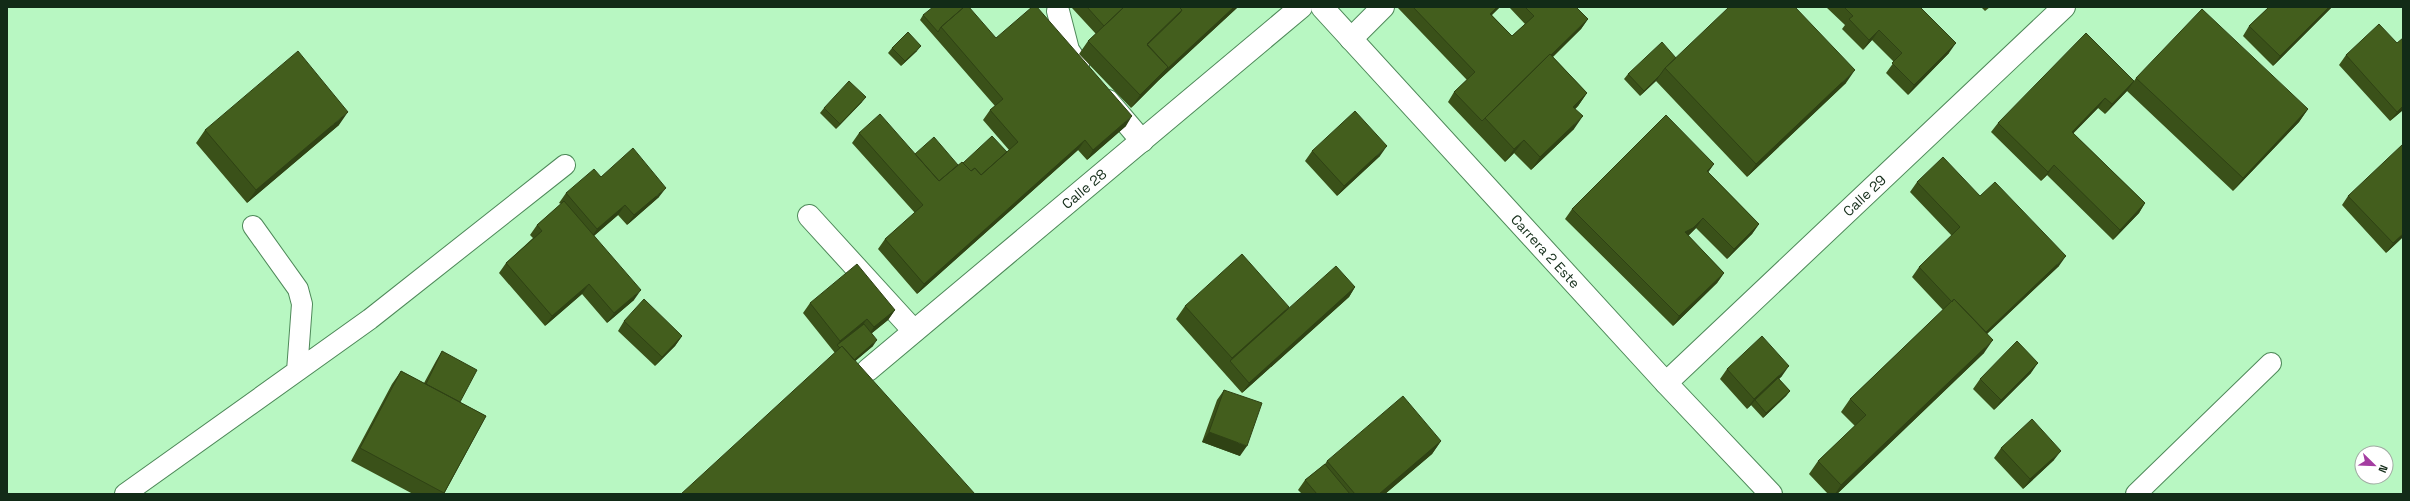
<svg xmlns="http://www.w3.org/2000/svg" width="2410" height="501" font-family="'Space Grotesk',sans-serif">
	<rect width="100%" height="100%" fill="#b8f7c2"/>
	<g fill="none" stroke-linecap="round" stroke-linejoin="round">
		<defs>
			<path id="service" d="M253 226 298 289 302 304 297 371
				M125 494 370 319 565 165
				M2136 494 2271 363"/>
			<g id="minor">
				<path d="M1058 11 1068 50 1078 65"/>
				<path d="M1351 39 1383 7"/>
				<path d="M1108 101 1142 141"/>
				<path d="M809 216 914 331"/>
				<path id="s1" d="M868 370 1301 7"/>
				<path id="s2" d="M1666 383 2064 7"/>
			</g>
			<g id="tertiary">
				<path id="s3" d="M1322 7 1666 383 1771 494"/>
			</g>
		</defs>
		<!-- service casing -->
		<use href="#service" stroke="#4e8959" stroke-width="22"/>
		<!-- minor casing -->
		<use href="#minor" stroke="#4e8959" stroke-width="24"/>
		<!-- tertiary casing -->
		<use href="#tertiary" stroke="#4e8959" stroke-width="24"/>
		<!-- service -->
		<use href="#service" stroke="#fff" stroke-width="20"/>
		<!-- minor -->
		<use href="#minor" stroke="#fff" stroke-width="22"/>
		<!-- tertiary -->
		<use href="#tertiary" stroke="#fff" stroke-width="22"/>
	</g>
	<!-- wall -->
	<path fill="#3a5119" d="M1073 7H1238L1159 80 1131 108 1079 54 1088 41 1096 34 1072 8Z
		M1399 7H1500L1492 15 1512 36 1525 24 1509 7H1576L1588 19 1581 29 1553 57 1587 93 1578 106 1575 109 1574 129 1531 170 1514 153 1505 162 1448 102 1454 92 1467 80 1398 8Z
		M1826 7H1920L1949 53 1908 95 1886 73 1894 62 1872 40 1863 50 1842 29 1845 25Z
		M1981 7H1990L1985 11Z
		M2269 7H2332L2273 66 2243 36 2249 26Z
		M923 15 996 38 1126 126 1087 160 1078 150 917 294 878 249 885 239 915 213 852 143 859 133 915 154 958 165 963 163 1007 152 1009 150 983 120 990 110 995 106 920 20Z
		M2397 43 2403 110 2390 121 2339 65 2346 55Z
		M892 48 917 51 901 66 888 53Z
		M1676 58 1846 83 1747 177 1656 81 1657 80 1640 96 1624 79 1628 74Z
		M2136 78 2308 109 2299 122 2233 191 2127 91 2105 114 2098 108 2073 133 2145 203 2139 213 2113 240 2047 175 2041 181 1991 132 1998 123 2134 81Z
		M862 102 836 129 820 113 824 108Z
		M339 125 247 203 196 143 205 130Z
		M1312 151 1380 156 1337 196 1305 161Z
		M1714 164 1708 172 1759 224 1752 234 1727 259 1696 228 1688 236 1724 273 1717 283 1673 326 1565 219 1572 209Z
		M601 177 659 197 627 225 618 215 594 236 634 300 607 323 582 294 545 326 499 273 506 263 533 238 530 235 537 225 561 204 559 203 566 193Z
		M1917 182 1980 196 2059 266 1987 334 1984 353 1837 494H1828L1809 474 1818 461 1855 426 1841 412 1850 399 1943 310 1912 277 1919 267 1952 236 1910 192Z
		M2348 196 2403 237 2386 253 2342 205Z
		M1355 287 1349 297 1242 393 1176 319 1185 306 1287 310Z
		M810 303 895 310 888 320 872 333 873 346 855 361 835 353 803 313Z
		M624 321 682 336 675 346 655 366 618 331Z
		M442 351 460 402 486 416 444 494H413L351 461 392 384 401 371 424 383 436 361Z
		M1727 369 1782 376 1779 379 1790 391 1786 396 1763 418 1751 405 1752 404 1747 409 1720 379Z
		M2031 373 1994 410 1973 389 1980 379Z
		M1224 390 1240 456 1202 442 1217 400Z
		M1441 441 1432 454 1385 494H1302L1298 490 1305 480 1325 464 1327 461Z
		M2001 448 2054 460 2023 489 1994 458Z"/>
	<!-- shaded-wall -->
	<path fill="#2f4214" d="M1234 7H1238L1159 80 1131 108 1140 95 1168 67Z
		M1497 7H1500L1483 23 1490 14Z
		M2329 7H2332L2273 66 2280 56Z
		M1588 19 1581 29 1487 120 1485 118Z
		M1879 30 1872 40 1863 50 1869 40Z
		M1956 43 1949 53 1908 95 1914 85Z
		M921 46 917 51 901 66 905 61Z
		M1855 70 1846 83 1747 177 1756 164Z
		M1660 75 1657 80 1640 96 1644 91Z
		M2134 81 2127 91 2105 114 2112 104Z
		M1587 93 1578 106 1564 120 1573 107Z
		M866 97 862 102 836 129 840 124Z
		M2105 98 2098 108 2065 142 2072 132Z
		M2403 106V110L2390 121 2397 112Z
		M2308 109 2299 122 2233 191 2243 178Z
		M348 112 339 125 247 203 256 190Z
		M1132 116 1126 126 1087 160 1093 150Z
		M1583 116 1574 129 1531 170 1540 157Z
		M1085 140 1078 150 917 294 924 284Z
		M1524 140 1514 153 1505 162 1514 149Z
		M1387 146 1380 156 1337 196 1344 186Z
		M1714 164 1707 174V171Z
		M2054 165 2047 175 2041 181 2048 172Z
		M666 188 659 197 627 225 634 215Z
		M2145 203 2139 213 2113 240 2120 230Z
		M625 205 618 215 590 239 597 229Z
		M1703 218 1696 228 1686 238 1685 232Z
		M1759 224 1752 234 1727 259 1734 249Z
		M2403 234V237L2386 253 2393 243Z
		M2066 256 2059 266 1976 344 1983 335Z
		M1724 273 1717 283 1673 326 1679 316Z
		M589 284 582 294 545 326 552 316Z
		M1355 287 1349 297 1242 393 1249 383Z
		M641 290 634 300 607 323 614 313Z
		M1289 307 1280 320 1230 361 1232 358Z
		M895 310 888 320 867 337 874 327Z
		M867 319 860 329 837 345 840 341Z
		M682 336 675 346 655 366 662 357Z
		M877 340 873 346 847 368 851 362Z
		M1993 340 1984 353 1837 494H1835L1841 485Z
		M2038 363 2031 373 1994 410 2001 400Z
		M1789 366 1782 376 1756 401 1755 400 1752 404 1747 409 1754 399Z
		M1790 391 1786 396 1763 418 1766 413Z
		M1209 432 1247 446 1240 456 1202 442Z
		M1441 441 1432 454 1385 494H1379Z
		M2061 451 2054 460 2023 489 2030 479Z"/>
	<!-- building -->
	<path fill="#435e1d" stroke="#2f4214" d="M933 7H962L963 8 941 27 938 32 923 15Z
		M964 7H969L996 38 1032 7H1037L1132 116 1093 150 1085 140 924 284 885 239 923 205 859 133 880 114 939 181 962 162 971 171 975 168 981 175 1018 142 990 110 1003 99 941 27Z
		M1087 7H1124L1104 26Z
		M1124 7H1179L1182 10 1147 44 1168 67 1140 95 1088 41Z
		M1179 7H1234L1166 70 1168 67 1147 45 1180 13 1182 10Z
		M1413 7H1497L1490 14 1512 36 1534 16 1525 7H1576L1588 19 1551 55 1550 54 1485 118 1482 121 1454 92 1475 72Z
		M1729 7H1795L1855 70 1756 164 1665 68Z
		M1844 7H1920L1956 43 1914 85 1892 63 1902 53 1879 30 1869 40 1849 19 1853 16Z
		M2269 7H2329L2280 56 2249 26Z
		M2202 9 2308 109 2243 178 2136 78Z
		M2379 24 2397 43 2403 38V106L2397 112 2346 55Z
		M908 32 921 46 905 61 892 48Z
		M2086 33 2134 81 2112 104 2105 98 2072 132 2145 203 2120 230 2054 165 2048 172 1998 123Z
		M1662 42 1676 58 1665 68 1660 75 1644 91 1628 74Z
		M298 51 348 112 256 190 205 130Z
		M1550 54 1587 93 1573 107 1583 116 1540 157 1524 140 1514 149 1485 118Z
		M849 81 866 97 840 124 824 108Z
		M1355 111 1387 146 1344 186 1312 151Z
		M1666 115 1714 164 1707 171 1759 224 1734 249 1703 218 1693 228 1685 232 1724 273 1679 316 1572 209Z
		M992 136 1007 152 981 175 975 168 971 171 963 163Z
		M934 137 958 165 939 181 915 154Z
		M2403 144V234L2393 243 2348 196Z
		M633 148 666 188 634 215 625 205 597 229 566 193 594 169 601 177Z
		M1943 157 1980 196 1995 182 2066 256 1986 332 1954 299 1952 302 1919 267 1960 227 1917 182Z
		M564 201 641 290 614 313 589 284 552 316 506 263 542 231 537 225Z
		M1242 254 1289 307 1232 358 1185 306Z
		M857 264 895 310 874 327 867 319 840 341 810 303Z
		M1336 266 1355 287 1249 383 1230 361Z
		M644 299 682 336 662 357 624 321Z
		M1954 299 1993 340 1841 485 1818 461 1866 415 1850 399Z
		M864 324 877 340 854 360 842 346 840 348 837 345Z
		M1762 336 1789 366 1754 399 1727 369Z
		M2017 341 2038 363 2001 400 1980 379Z
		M842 346 975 494H681Z
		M442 351 477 370 460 402 426 384Z
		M401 371 486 416 444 493 360 448Z
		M1778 378 1790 391 1766 413 1755 400Z
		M1224 390 1262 403 1247 446 1209 432Z
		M1403 396 1441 441 1379 494H1355L1327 461Z
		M2032 419 2061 451 2030 479 2001 448Z
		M1325 464 1350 494H1317L1305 480Z"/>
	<g text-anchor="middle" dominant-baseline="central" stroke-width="4" stroke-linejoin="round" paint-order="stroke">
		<!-- street labels -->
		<g font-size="14" fill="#122b17" stroke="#fff">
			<text stroke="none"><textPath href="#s1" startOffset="282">Calle 28</textPath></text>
			<text stroke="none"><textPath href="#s2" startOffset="273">Calle 29</textPath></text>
			<text stroke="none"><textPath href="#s3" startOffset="331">Carrera 2 Este</textPath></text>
		</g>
	</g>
	<!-- border -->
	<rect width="2410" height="501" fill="none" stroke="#122b17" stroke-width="16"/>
	<!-- north arrow -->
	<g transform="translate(2374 465) rotate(113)"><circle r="19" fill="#ffffff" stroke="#a0aaa2"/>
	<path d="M0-3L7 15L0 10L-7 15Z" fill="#a43da1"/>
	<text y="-6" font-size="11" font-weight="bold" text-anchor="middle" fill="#122b17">N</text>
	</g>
</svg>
